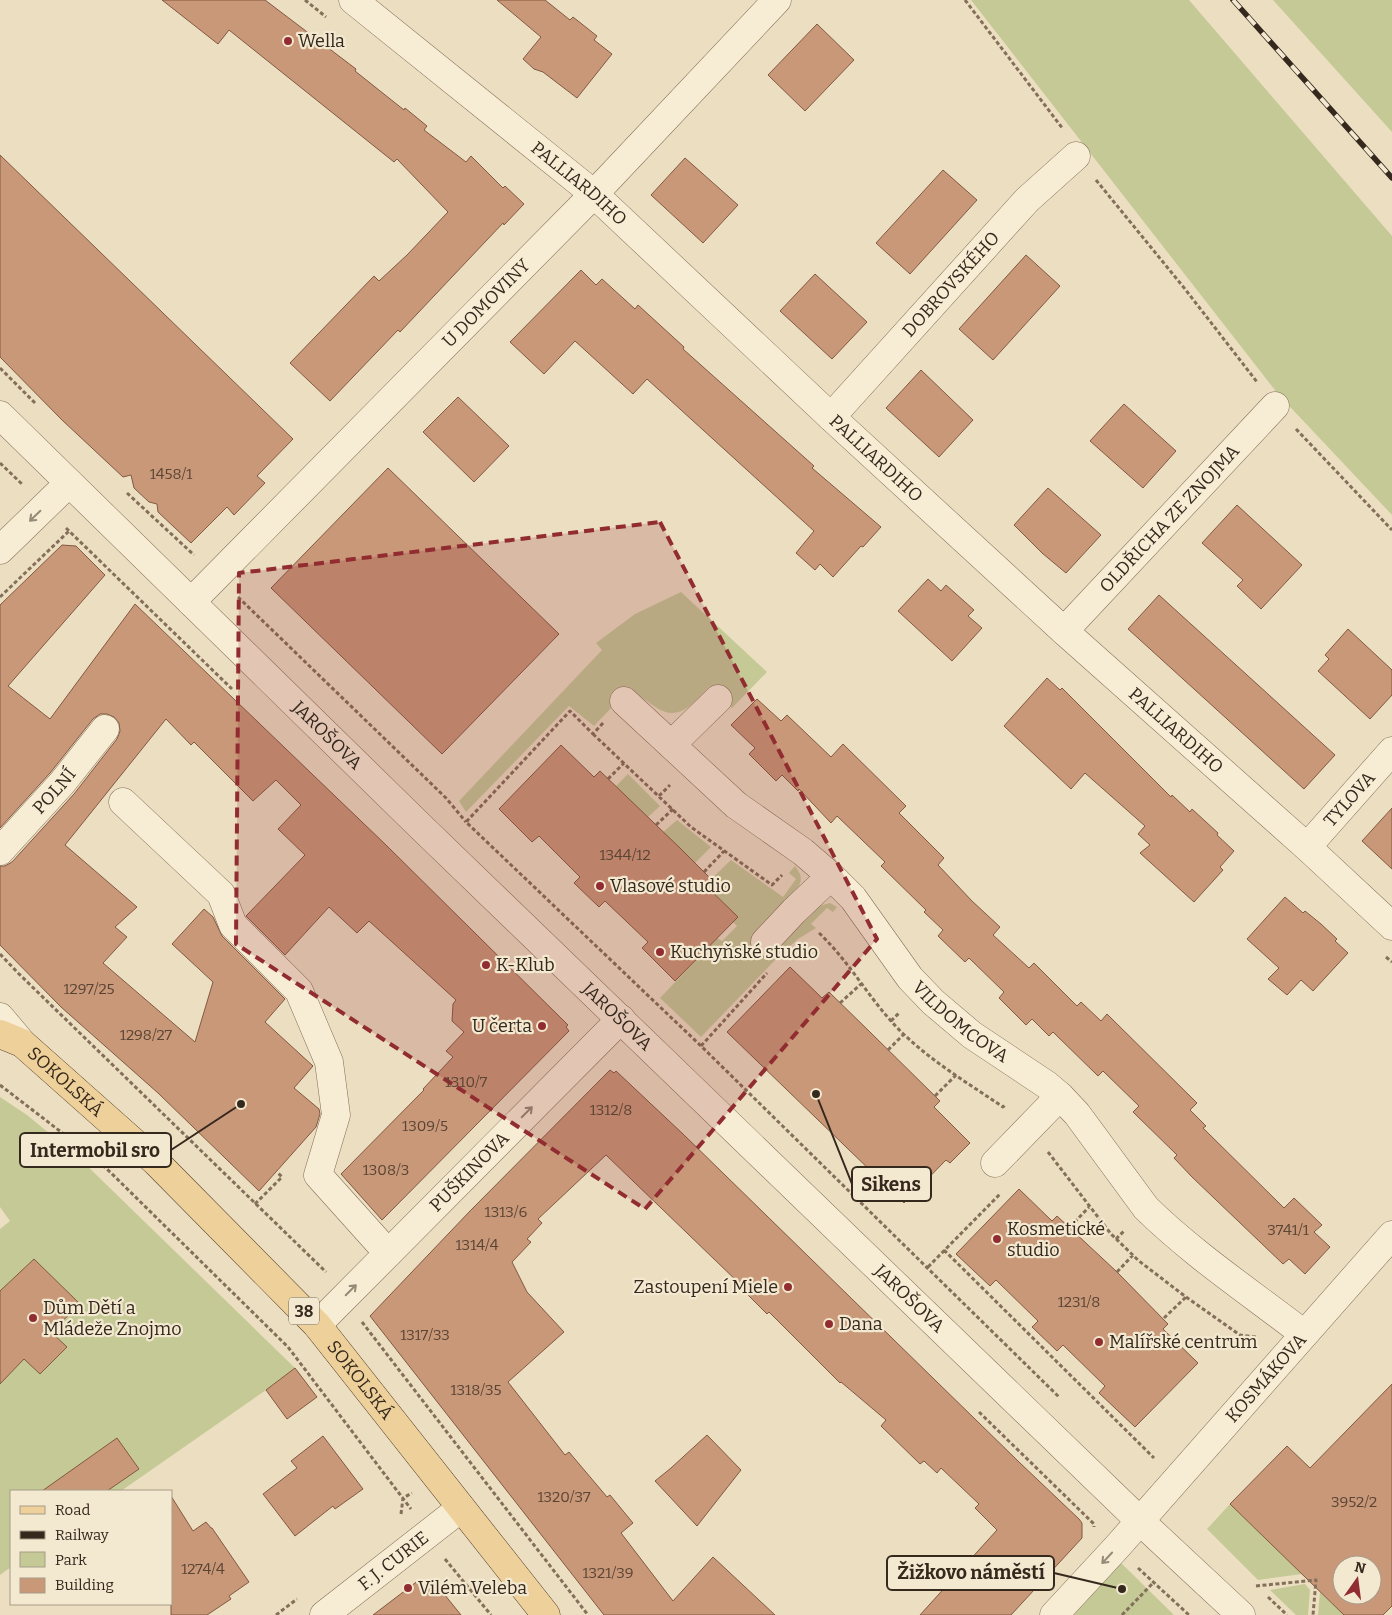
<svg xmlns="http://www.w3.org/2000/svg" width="1392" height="1615" font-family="Bitter,serif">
	<rect width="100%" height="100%" fill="#ecdec1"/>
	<!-- green -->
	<path fill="#c4c996" d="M971 0H1189L1392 236V515L1278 394Z
		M1273 0H1392V132Z
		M681 592 767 672 732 708 710 686C695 701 680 723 657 708 649 703 641 696 633 692L630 688 594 726 569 706 466 812 459 801 602 650 596 643 635 614Z
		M628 774 660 806 648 817 610 792Z
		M677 820 711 847 689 869 663 832Z
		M731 860 783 897 796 879 789 873 795 866C800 873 803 877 799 886L754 934 774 952 819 906 830 903 837 907 833 912 827 908 811 924 816 928 798 939 779 956 701 1037 660 998 717 938 722 941 737 926 733 922 738 917 705 885Z
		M0 1097 27 1115 79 1158 295 1368 266 1390 121 1491H11V1567L0 1575V1229L10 1221 0 1207Z
		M1230 1504 1302 1574 1258 1580 1207 1529Z
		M1121 1563 1174 1615H1074Z
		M1305 1584 1310 1590 1308 1615H1296L1270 1590Z
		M1320 1592 1344 1615H1318Z"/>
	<!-- building -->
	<path fill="#c89879" stroke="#825941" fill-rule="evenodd" d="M162 0H265L356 69 355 71 404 110 405 108 427 126 424 130 466 162 471 156 503 188 505 186 524 204 504 225 503 223 400 332 398 330 330 401 290 363 374 276 379 281 407 255 448 212 397 159 394 162 229 30 218 44Z
		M497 0H545L570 20 573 17 597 36 594 40 612 54 577 98 543 72 534 69 523 59 541 37Z
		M817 24 854 60 805 111 768 75Z
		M0 155 293 439 257 476 265 483 234 515 227 507 191 543 158 512 157 504 149 502 134 488 131 475 123 477 62 420 0 357Z
		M685 158 738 205 703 243 651 195Z
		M943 170 977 200 910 274 876 243Z
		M1026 255 1060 286 993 360 959 329Z
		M581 270 596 285 602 279 635 309 638 305 684 347 683 349 814 466 812 468 881 527 863 547 861 546 833 577 820 564 815 570 796 553 814 531 647 379 633 394 575 341 544 374 510 342Z
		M815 274 867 322 832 359 780 311Z
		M921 370 973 420 939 457 886 408Z
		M458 397 509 446 474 482 423 432Z
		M1124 404 1176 451 1143 488 1090 441Z
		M388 468 559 634 442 754 271 588Z
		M1048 488 1101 535 1066 573 1042 553 1014 525Z
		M1237 505 1302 565 1261 609 1237 586 1243 580 1202 543Z
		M62 545 76 546 105 575 8 686 50 719 135 604 386 845 568 1025 566 1027 569 1031 382 1220 341 1174 424 1090 423 1089 453 1057 446 1051 464 1032 452 1021 453 1004 456 1000 369 921 357 933 329 907 285 955 246 916 305 855 278 829 301 805 276 780 253 801 194 742 191 745 166 719 65 845 137 907 115 927 127 937 103 963 195 1042 213 982 172 944 204 909 213 917 222 936 285 999 265 1022 313 1066 294 1088 319 1109 320 1114 316 1127 259 1191 158 1093 61 1007 0 945V866H5L12 862 74 794 117 739 120 731 119 723 114 717 107 714H100L93 719 50 773 0 828V605Z
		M928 579 941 591 946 585 974 610 968 616 982 628 952 661 898 611Z
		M1159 595 1335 755 1304 789 1128 629Z
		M1348 629 1392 670V695L1370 719 1318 671 1329 659 1325 655Z
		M1047 678 1060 690 1062 688 1171 797 1172 795 1190 812 1192 809 1218 833 1217 835 1234 851 1220 867 1223 870 1194 902 1140 853 1150 845 1138 834 1145 826 1085 773 1071 789 1004 726Z
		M757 699 781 721 787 715 831 757 843 744 906 806 899 813 944 858 938 865 972 901 1000 927 993 935 1029 968 1034 963 1077 1006 1081 1002 1101 1021 1107 1014 1197 1103 1190 1110 1206 1126 1203 1128 1284 1208 1294 1198 1322 1225 1314 1232 1330 1247 1305 1274 1289 1259 1283 1264 1192 1177 1174 1158 1177 1155 1133 1112 1139 1106 1103 1071 1098 1076 1053 1032 1049 1036 1032 1019 1026 1025 999 998 1004 992 969 958 965 962 938 936 943 930 924 912 926 910 881 866 885 862 837 816 831 823 799 789 798 791 782 775 776 781 749 754 755 748 731 725Z
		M561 745 594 777 600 771 681 849 711 879 705 885 738 917 675 981 642 948 648 942 605 901 599 907 574 883 580 877 539 836 532 842 499 809Z
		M1392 808V869L1362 841Z
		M1285 897 1303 913 1305 911 1321 924 1337 939 1335 941 1348 953 1313 991 1301 980 1287 995 1268 979 1279 968 1247 939Z
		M790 967 822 998 829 992 870 1032 940 1101 934 1107 970 1143 950 1163 946 1160 904 1203 727 1032Z
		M610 1070 614 1073 616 1071 683 1134 1019 1462 1079 1519 1082 1523V1538L1011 1615H920L997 1530 975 1508 979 1504 941 1468 937 1473 924 1461 920 1464 881 1426 886 1420 841 1382 840 1383 769 1312 767 1314 741 1288 742 1286 606 1155 538 1219 542 1223 527 1239 531 1242 512 1262 527 1292 564 1332 508 1382 565 1455 569 1452 607 1497 610 1495 633 1523 621 1533 673 1601 713 1557 775 1615H604L370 1316 470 1211Z
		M1019 1189 1052 1221 1057 1216 1117 1272 1168 1324 1163 1329 1198 1363 1135 1427 1099 1393 1105 1386 1063 1345 1057 1351 1032 1327 1038 1321 996 1280 990 1286 956 1254Z
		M34 1259 80 1304 51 1332 67 1347 40 1374 24 1359 0 1384V1291Z
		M295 1368 317 1397 287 1419 266 1390Z
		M1392 1384V1606L1383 1615H1344L1230 1504 1287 1446 1310 1468ZM1342 1565H1372V1595H1342Z
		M707 1435 741 1470 697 1526 655 1481 671 1468Z
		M323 1436 363 1489 335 1509 333 1506 295 1536 263 1494 297 1468 291 1461Z
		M117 1438 139 1469 107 1491H42Z
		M171 1496 193 1531 206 1522 211 1528H212L249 1582 229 1596 231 1599 207 1615H171Z
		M419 1580 427 1591 436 1584 461 1615H373Z"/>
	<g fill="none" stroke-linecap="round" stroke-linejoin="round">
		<defs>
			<g id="minor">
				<path id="s1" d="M353 0 594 194 831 417 1064 631 1307 847 1392 926"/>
				<path id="s2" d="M0 415 419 825 1140 1521 1241 1615"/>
				<path id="s3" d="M831 417 1027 200 1076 156"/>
				<path d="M0 550 69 483"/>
				<path id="s4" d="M191 602 594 194 777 0"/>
				<path id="s5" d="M1064 631 1275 406"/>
				<path id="s6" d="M624 701 736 805 803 852 832 877 853 898 910 978 933 1002 972 1035 1047 1085 1060 1096 1077 1114 1146 1208C1194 1255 1251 1293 1304 1334"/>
				<path d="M672 744 718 699"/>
				<path d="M123 802 221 894 233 925 299 991 329 1062 336 1115 318 1175 388 1253"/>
				<path id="s7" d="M1307 847 1392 751"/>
				<path id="s8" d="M0 851 62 783 105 729"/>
				<path d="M765 942 794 911 831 876"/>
				<path d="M0 1017 22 1043"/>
				<path d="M995 1163 1060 1096"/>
				<path id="s9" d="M317 1325 621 1019"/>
				<path id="s10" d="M324 1615 461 1508"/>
				<path id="s11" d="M1054 1615 1117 1547 1392 1235"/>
			</g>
			<g id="major">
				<path id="s12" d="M0 1034 22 1043 156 1162 317 1325 546 1615"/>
			</g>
		</defs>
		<!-- minor casing -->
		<use href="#minor" stroke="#846f5a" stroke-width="29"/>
		<!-- major casing -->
		<use href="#major" stroke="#523e2e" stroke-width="29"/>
		<!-- path -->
		<path stroke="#846f5a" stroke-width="3" stroke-dasharray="4 2.5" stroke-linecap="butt" d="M305 0 326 17
			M965 0 1063 129
			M1096 180 1185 289 1257 382
			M0 368 35 403
			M1296 429 1392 530
			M0 463 23 485
			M127 493 194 555
			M66 528 232 689
			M0 597 70 530
			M238 597 446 798 466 822
			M603 723 593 734 570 711 466 822 701 1046 1059 1397
			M593 734 691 827 772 885 782 875
			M608 779 624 763
			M659 796 670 785
			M656 825 673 809
			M704 872 724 851
			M819 933C846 958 866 993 891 1021 922 1056 965 1081 1003 1107L1005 1105
			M0 954 18 973 326 1272
			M1386 957 1392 962
			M840 1003 861 984
			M891 1021 900 1012
			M701 1046 767 973
			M888 1050 904 1034
			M0 1085 78 1145 107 1169 288 1347 411 1509
			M935 1096 956 1075
			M1048 1152 1111 1234 1139 1261 1186 1297 1240 1335 1256 1337
			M255 1204 282 1177 277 1172
			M1070 1227 1089 1207
			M1116 1239 1125 1230
			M944 1250 1154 1458
			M928 1267 1000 1194
			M1117 1272 1133 1255
			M1164 1318 1186 1297
			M362 1322 588 1615
			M979 1412 1094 1524V1527
			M401 1514 403 1498 412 1493
			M445 1559 491 1615
			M1138 1568 1189 1615
			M1256 1586 1316 1580 1313 1615
			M1268 1597 1287 1615
			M276 1615 297 1599
			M1122 1615 1154 1582"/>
		<!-- minor -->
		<use href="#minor" stroke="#f7ecd4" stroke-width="28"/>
		<!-- major -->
		<use href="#major" stroke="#eed19a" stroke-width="28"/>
		<defs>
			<path id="rail" d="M1233 0 1392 178"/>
		</defs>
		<!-- rail casing -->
		<use href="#rail" stroke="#35281d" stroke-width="5.5"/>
		<!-- rail -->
		<use href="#rail" stroke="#f3e8d0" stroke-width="4" stroke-dasharray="11" stroke-linecap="butt"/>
	</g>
	<!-- one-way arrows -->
	<defs><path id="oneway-shaft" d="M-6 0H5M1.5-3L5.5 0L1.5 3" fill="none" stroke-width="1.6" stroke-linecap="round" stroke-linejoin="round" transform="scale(1.25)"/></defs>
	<g stroke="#968a78">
		<use href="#oneway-shaft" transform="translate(35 516) rotate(136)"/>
		<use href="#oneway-shaft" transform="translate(527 1112) rotate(-45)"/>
		<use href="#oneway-shaft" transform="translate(351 1290) rotate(-45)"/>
		<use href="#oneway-shaft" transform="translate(1107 1558) rotate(133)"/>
	</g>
	<!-- marked area -->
	<path fill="#912c30" fill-opacity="0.2" stroke="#912c30" stroke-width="4" stroke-dasharray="10 6" stroke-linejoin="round" d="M660 522 877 939 645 1209 236 944 239 573Z"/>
	<!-- markers -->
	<g fill="#912c30" stroke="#f3e8d0" stroke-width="2">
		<circle cx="288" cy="41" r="5"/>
		<circle cx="600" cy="886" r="5"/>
		<circle cx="660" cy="952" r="5"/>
		<circle cx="486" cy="965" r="5"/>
		<circle cx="542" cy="1026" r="5"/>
		<circle cx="997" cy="1239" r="5"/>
		<circle cx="788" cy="1287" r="5"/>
		<circle cx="33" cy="1318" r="5"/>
		<circle cx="829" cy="1324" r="5"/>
		<circle cx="1099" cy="1342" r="5"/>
		<circle cx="408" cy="1588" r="5"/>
	</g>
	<g text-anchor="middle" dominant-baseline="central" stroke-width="4.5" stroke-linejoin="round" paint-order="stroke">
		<!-- number labels -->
		<g font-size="15" fill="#5a4434">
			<text x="171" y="474">1458/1</text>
			<text x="625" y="855">1344/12</text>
			<text x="89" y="989">1297/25</text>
			<text x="146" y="1035">1298/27</text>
			<text x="466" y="1082">1310/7</text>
			<text x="611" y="1110">1312/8</text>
			<text x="425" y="1126">1309/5</text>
			<text x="386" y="1170">1308/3</text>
			<text x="506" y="1212">1313/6</text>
			<text x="1288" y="1230">3741/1</text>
			<text x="477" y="1245">1314/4</text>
			<text x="1079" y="1302">1231/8</text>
			<text x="425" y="1335">1317/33</text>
			<text x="476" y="1390">1318/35</text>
			<text x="564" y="1497">1320/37</text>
			<text x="1354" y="1502">3952/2</text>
			<text x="203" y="1569">1274/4</text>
			<text x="608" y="1573">1321/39</text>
		</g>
		<!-- shield labels -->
		<rect fill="#f3e8d0" stroke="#6e6253" stroke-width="1" x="289" y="1297.5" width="30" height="27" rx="4"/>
		<g font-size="16" font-weight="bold" fill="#35281d">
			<text x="304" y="1311">38</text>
		</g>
		<!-- poi labels -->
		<g font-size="18" fill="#35281d" stroke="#f3e8d0" text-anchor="start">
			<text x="298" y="41">Wella</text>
			<text x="610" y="886">Vlasové studio</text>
			<text x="670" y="952">Kuchyňské studio</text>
			<text x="496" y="965">K-Klub</text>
			<text x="532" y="1026" text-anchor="end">U čerta</text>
			<text x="1007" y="1229">Kosmetické<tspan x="1007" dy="21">studio</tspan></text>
			<text x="778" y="1287" text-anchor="end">Zastoupení Miele</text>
			<text x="43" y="1308">Dům Dětí a<tspan x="43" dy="21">Mládeže Znojmo</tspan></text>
			<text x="839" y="1324">Dana</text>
			<text x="1109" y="1342">Malířské centrum</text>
			<text x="418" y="1588">Vilém Veleba</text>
		</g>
		<!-- street labels -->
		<g font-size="18" fill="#35281d" stroke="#f3e8d0">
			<text stroke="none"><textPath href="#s1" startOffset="291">PALLIARDIHO</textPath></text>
			<text stroke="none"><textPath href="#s3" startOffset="179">DOBROVSKÉHO</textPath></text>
			<text stroke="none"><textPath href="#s4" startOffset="420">U DOMOVINY</textPath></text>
			<text stroke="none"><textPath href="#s1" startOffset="696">PALLIARDIHO</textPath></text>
			<text stroke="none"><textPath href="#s5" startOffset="154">OLDŘICHA ZE ZNOJMA</textPath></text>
			<text stroke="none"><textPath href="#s1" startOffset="1101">PALLIARDIHO</textPath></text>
			<text stroke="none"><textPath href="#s2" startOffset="458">JAROŠOVA</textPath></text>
			<text stroke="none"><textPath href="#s8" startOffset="81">POLNÍ</textPath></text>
			<text stroke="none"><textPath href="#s7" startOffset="64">TYLOVA</textPath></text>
			<text stroke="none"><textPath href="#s2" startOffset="862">JAROŠOVA</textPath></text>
			<text stroke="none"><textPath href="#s6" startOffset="468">VILDOMCOVA</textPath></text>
			<text stroke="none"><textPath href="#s12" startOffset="82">SOKOLSKÁ</textPath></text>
			<text stroke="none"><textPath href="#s9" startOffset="216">PUŠKINOVA</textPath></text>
			<text stroke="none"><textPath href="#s2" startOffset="1268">JAROŠOVA</textPath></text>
			<text stroke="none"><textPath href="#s11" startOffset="318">KOSMÁKOVA</textPath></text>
			<text stroke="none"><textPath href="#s12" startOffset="502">SOKOLSKÁ</textPath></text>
			<text stroke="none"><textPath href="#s10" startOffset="88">F. J. CURIE</textPath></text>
		</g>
	</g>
	<!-- callouts -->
	<path fill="none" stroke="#35281d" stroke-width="2" d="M241 1104L171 1150M816 1094L852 1184M1122 1589L1054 1573"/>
	<g fill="#35281d" stroke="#f3e8d0" stroke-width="2">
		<circle cx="241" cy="1104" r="5"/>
		<circle cx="816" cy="1094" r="5"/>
		<circle cx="1122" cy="1589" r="5"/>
	</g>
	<g fill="#f3e8d0" stroke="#35281d" stroke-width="2">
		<rect x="20" y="1133" width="151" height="34" rx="5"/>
		<rect x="852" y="1167" width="79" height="34" rx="5"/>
		<rect x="887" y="1556" width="167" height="34" rx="5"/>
	</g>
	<g font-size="19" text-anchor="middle" font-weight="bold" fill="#35281d">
		<text x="95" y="1157">Intermobil sro</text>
		<text x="891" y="1191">Sikens</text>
		<text x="971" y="1579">Žižkovo náměstí</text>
	</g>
	<!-- legend -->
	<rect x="10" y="1490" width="162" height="115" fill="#f3e8d0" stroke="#a79b88"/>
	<rect x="20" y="1506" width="25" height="8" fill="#eed19a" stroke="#a79b88"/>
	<text x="55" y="1515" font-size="15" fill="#35281d">Road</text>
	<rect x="20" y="1531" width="25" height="8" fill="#35281d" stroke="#a79b88"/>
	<text x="55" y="1540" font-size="15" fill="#35281d">Railway</text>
	<rect x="20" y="1552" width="25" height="15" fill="#c4c996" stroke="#a79b88"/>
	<text x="55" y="1565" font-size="15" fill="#35281d">Park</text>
	<rect x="20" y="1578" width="25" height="15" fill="#c89879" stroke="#a79b88"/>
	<text x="55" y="1590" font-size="15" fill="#35281d">Building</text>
	<!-- north arrow -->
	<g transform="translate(1357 1580) rotate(14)"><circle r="24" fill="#f3e8d0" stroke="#a79b88"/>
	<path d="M0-4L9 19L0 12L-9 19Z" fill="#912c30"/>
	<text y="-8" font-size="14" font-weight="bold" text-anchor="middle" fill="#35281d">N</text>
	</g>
</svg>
